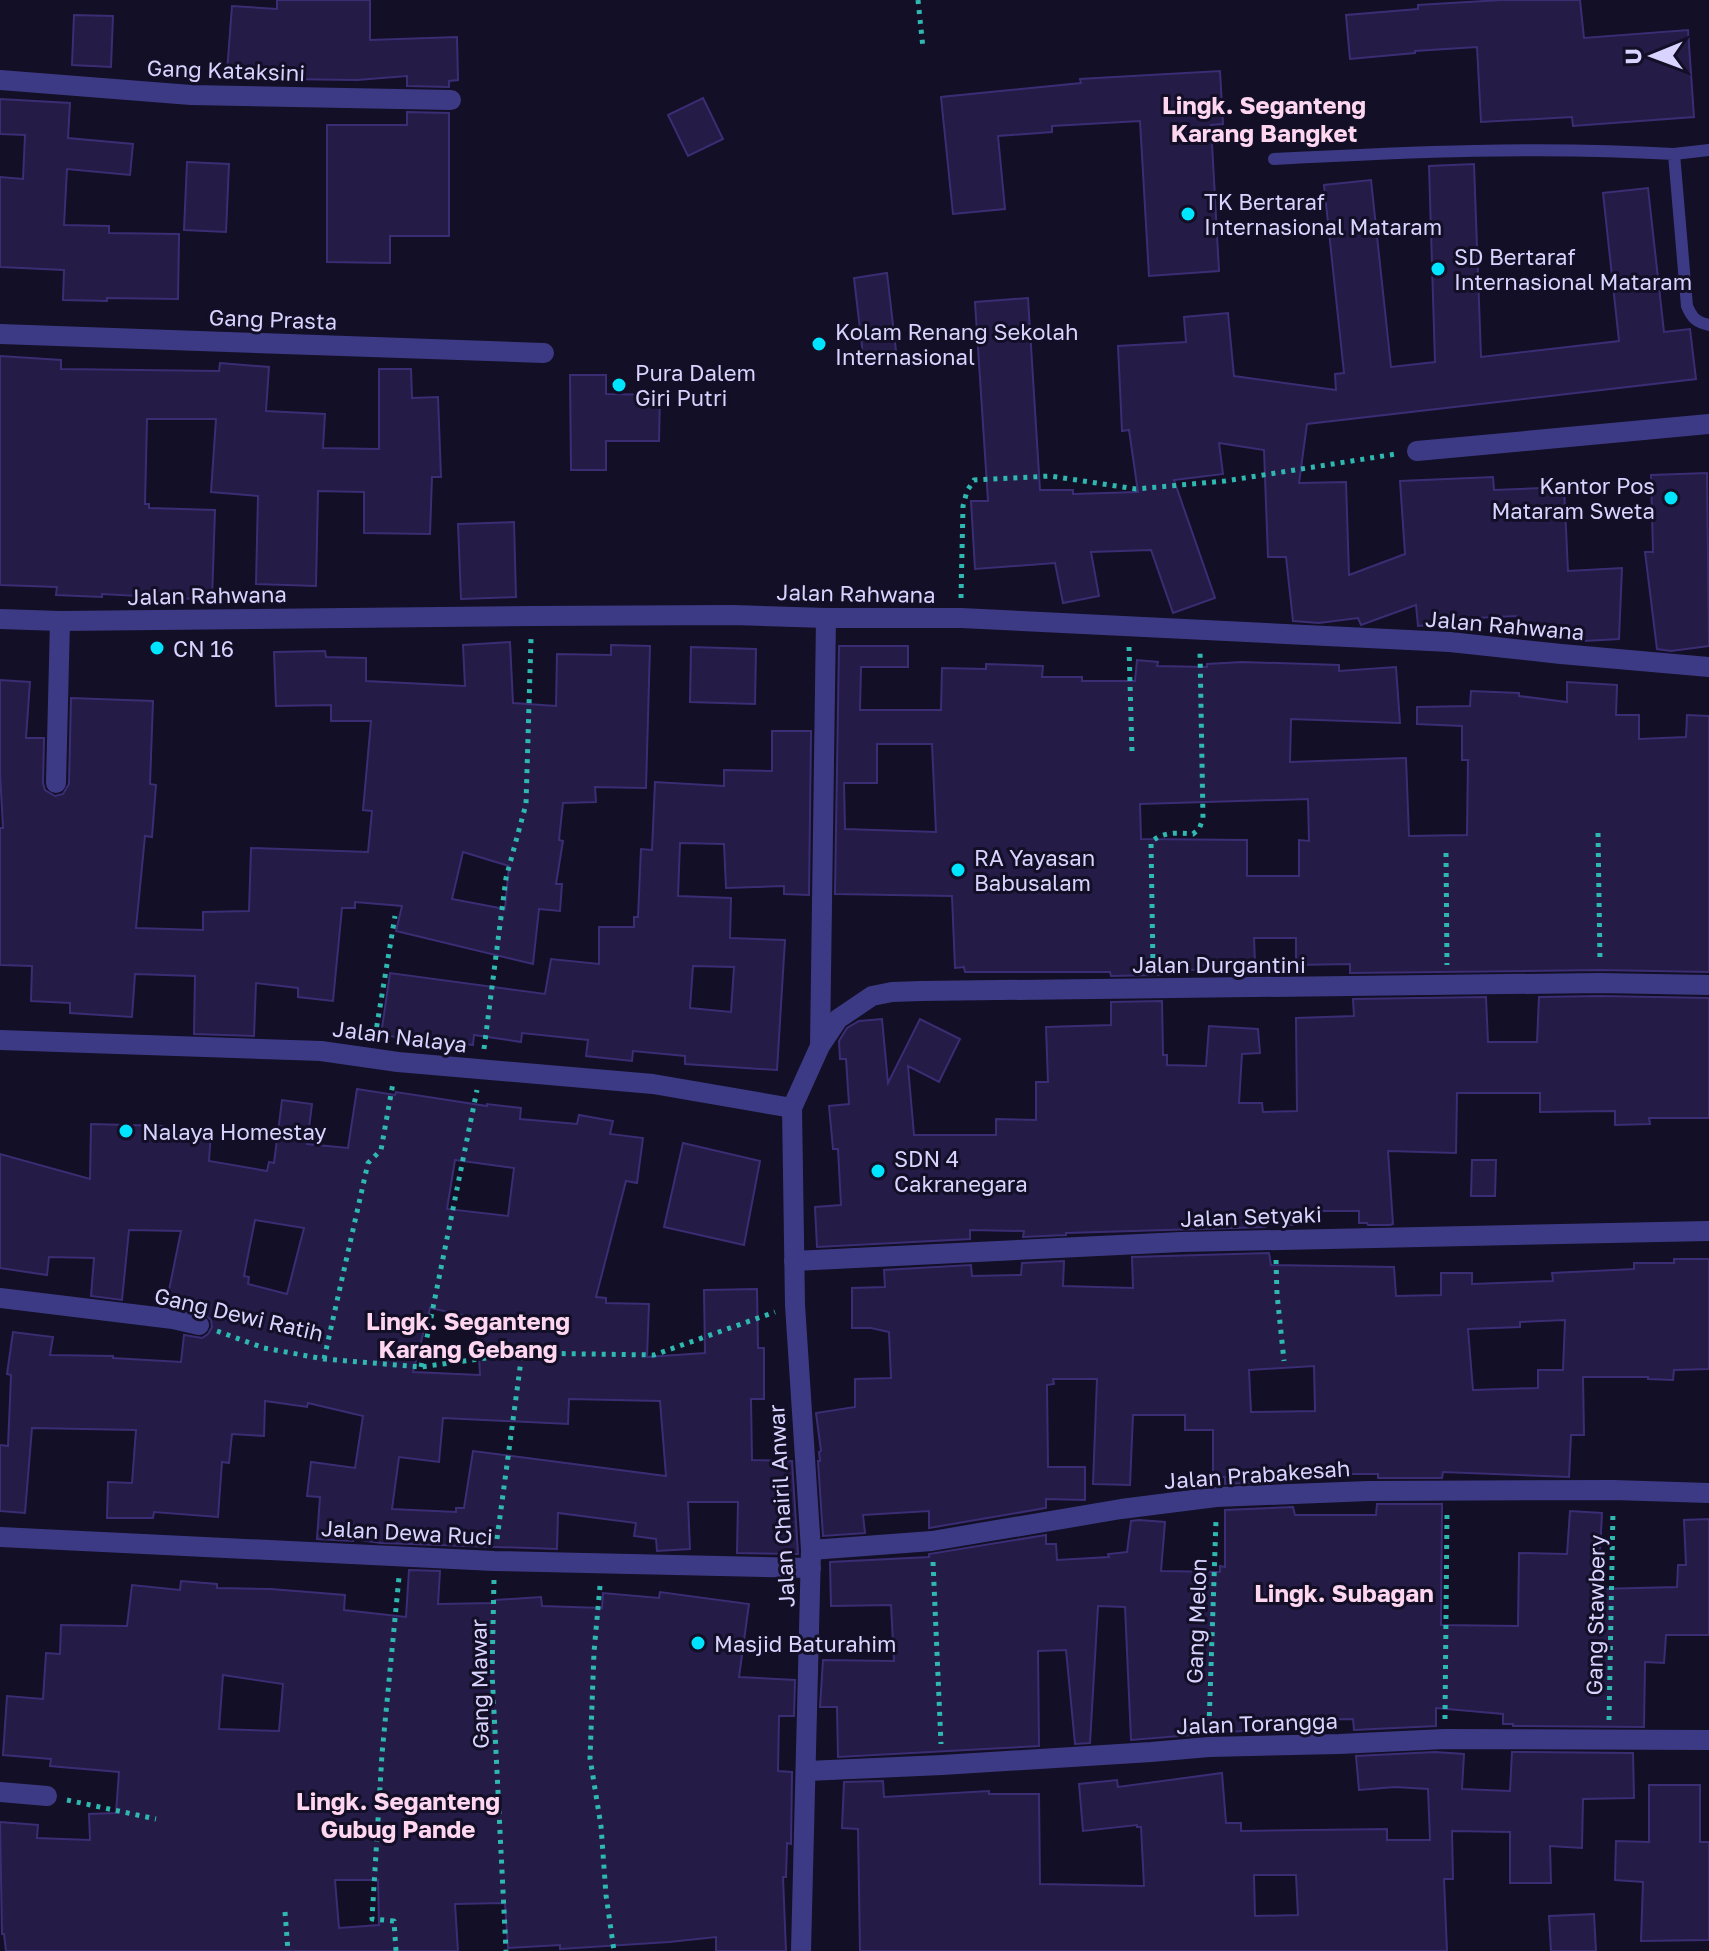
<svg xmlns="http://www.w3.org/2000/svg" width="1709" height="1951" font-family="'Golos Text',sans-serif">
	<rect width="100%" height="100%" fill="#130f26"/>
	<!-- building -->
	<path fill="#241b47" stroke="#3b2d73" stroke-width="2" fill-rule="evenodd" d="M277 0H370V40L457 37 458 80 449 81V87L407 86V76L357 80 280 79V76L227 72 232 6 277 9Z
		M1501 0H1580L1584 38 1688 30 1694 117 1573 126 1572 117 1481 122 1477 47 1415 51V53L1350 59 1346 15 1418 9V5Z
		M74 15 113 16 111 67 72 65Z
		M1220 71 1223 124 1211 125 1219 271 1149 276 1140 121 1052 126V132L998 136 1005 209 953 214 941 97 1081 83 1080 79Z
		M703 98 723 139 688 156 668 115Z
		M0 99 70 103 68 138 133 144 130 175 67 169 64 225 109 226V233L179 234 178 299 107 298V301L63 300 64 270 0 267V177L23 179 25 135 0 134Z
		M407 112 449 113V236H390V263L327 262V125H407Z
		M187 162 229 164 226 232 184 230Z
		M1474 164 1481 357 1619 341 1603 193 1648 188 1664 332 1690 329 1696 379 1307 424 1299 483 1346 482 1349 575 1405 554 1400 481 1493 477 1494 490 1564 487 1568 571 1622 568 1619 639 1584 641 1583 637 1554 638V625H1516V616L1455 619V623L1418 626 1416 605 1361 625 1358 618 1319 623 1293 621 1286 557H1268L1264 450 1219 443 1223 474 1174 480 1215 598 1173 613 1151 550 1091 552 1099 596 1063 603 1055 563 975 569 971 501H988L975 302 1028 298 1040 490H1073V494L1138 492 1129 430 1122 431 1118 346 1186 342 1184 317 1228 313 1234 376 1336 390 1335 374 1344 373 1324 185 1371 180 1391 367 1435 362 1429 166Z
		M887 273 896 351 863 355 854 278Z
		M0 356 61 360V369L219 371 220 363 269 367 266 411 325 414 323 448 379 449V369H411L412 398 438 397 441 477H432L430 534 364 533V492L318 491 316 586 256 584 258 496 211 492 216 419H147L145 504H149V508L215 510 212 600 102 594V597L56 595 57 587 0 585Z
		M570 375H606V394L660 395 659 441H606V470H571Z
		M1707 473 1709 646 1671 651 1657 649 1645 552H1653L1651 475Z
		M514 522 516 597 461 599 458 524Z
		M510 642 513 703 556 706 557 654 611 655V645L650 646 646 788 595 787 596 802 563 803 559 840 563 841 556 884H562L560 911 539 909 533 964 396 931 402 906 355 902V908H342L333 1001 298 997V988L256 983 254 1036 194 1034 195 976 135 974 132 1017 70 1013V1003L31 1001 32 966 0 965V828H3L0 772V680L30 682 26 738H44L43 783 45 790 55 796 63 794 69 784 71 698 153 701 150 784 156 785 152 837 145 836 136 928 203 930V912L249 911 251 848 368 852 372 811 363 810 371 721H331V705L276 706 274 652 325 651 326 657 366 658V681L465 686 463 645ZM463 852 509 866 505 909 452 899Z
		M839 646H908V667H861L860 710H941L942 668 986 669V664L1043 666 1042 677H1082V681H1135L1137 660 1158 662 1157 666 1207 667V664L1242 662 1339 665V671L1396 667 1400 723 1291 719 1290 762 1406 758 1409 836 1467 835 1468 760H1462V726L1417 724V707L1470 706 1471 691 1519 693V696L1567 702V682L1617 685 1616 715H1639V739L1686 737 1687 715 1709 716V972L1600 970 1350 973V964L1296 965V938H1254L1255 963 1196 966V970L1161 969V975L1111 976 1110 972H965L964 967 955 968 952 896 835 894ZM877 744H932L936 832 845 829 844 783H877ZM1308 799 1309 841 1299 840V876H1247V840L1141 839 1140 804Z
		M691 647 756 649 755 704 690 702Z
		M772 731H811L809 895 784 894V886L726 888 724 844 680 843 678 896 731 898 730 938 785 940 777 1070 685 1064V1056L633 1051 632 1061 586 1056 588 1040 522 1033 521 1042 474 1035 473 1045 427 1038 426 1041 381 1035 390 973 545 994 551 959 599 964V927H634V917H638L641 849 652 850 655 782 724 786V770L772 771ZM693 966 734 967 731 1012 690 1008Z
		M1600 996 1709 998V1118H1649L1650 1124 1615 1125V1111L1540 1112V1093H1457L1456 1153 1388 1151 1393 1224 1390 1225H1368L1367 1223H1359V1211H1294L1293 1225 1264 1223 1265 1227 1066 1233V1235L1023 1237 1024 1231 970 1230V1239L817 1247 815 1207 841 1205 838 1149H833L829 1106 849 1104 846 1059H840L839 1041 847 1028 859 1021 882 1019 888 1083 920 1019 960 1039 939 1082 908 1066 914 1135H996V1119L1036 1120V1082H1048L1046 1027 1111 1025V1002L1162 1001 1163 1055H1167V1065L1206 1066 1209 1026 1258 1029 1260 1053 1242 1054 1239 1103H1262L1263 1112 1297 1111 1296 1018 1354 1016 1353 999 1486 997 1488 1042H1537L1539 997Z
		M357 1089 395 1095 396 1092 487 1106V1104L521 1108 520 1119 577 1124 579 1115 613 1121 610 1134 643 1138 637 1183 626 1181 596 1297 606 1298V1303L649 1304 647 1357 705 1353 704 1290 757 1289 758 1348H764V1399H751L752 1460 792 1461 798 1554 737 1553 738 1502H688L690 1549 657 1551 656 1539 634 1536 636 1523 558 1513 557 1549 381 1543 353 1539V1541L317 1539 320 1497 307 1496 311 1462 355 1468 363 1416 308 1403 307 1407 265 1401 264 1436 232 1434 229 1463 222 1462 218 1517 154 1512 153 1518H107L108 1482 132 1483 136 1430 32 1428 25 1513 0 1511V1445L8 1446 11 1375 7 1374 13 1332 53 1337 50 1355 113 1356V1358L181 1362 184 1335 202 1338 208 1334 212 1327 211 1320 203 1313 166 1305 181 1231 129 1230 122 1300 91 1296 94 1258 49 1257 47 1275 0 1268V1154L90 1179 91 1124 165 1126V1130L211 1132 209 1161 267 1171 269 1162 274 1163 282 1100 312 1104 307 1144 348 1148ZM455 1160 514 1168 508 1216 447 1209ZM255 1220 304 1228 287 1294 248 1284 249 1277 244 1276ZM430 1308 477 1318 480 1375 413 1372ZM569 1399 660 1401 666 1476 473 1451 464 1508H456V1512L392 1509 399 1457 439 1462 443 1418 568 1424Z
		M683 1143 760 1161 744 1245 664 1227Z
		M1472 1160H1496L1495 1196H1471Z
		M1269 1253 1271 1265 1394 1267 1396 1296 1441 1295V1273H1472V1284L1553 1281 1552 1273 1634 1269V1263H1674V1259H1709V1369L1674 1370 1673 1380 1648 1379V1377H1583L1584 1435H1571L1569 1477 1443 1472 1442 1478H1378V1474H1289L1290 1481 1225 1484V1477H1213V1430H1185V1415H1133L1130 1485 1093 1484 1097 1379H1053L1054 1384 1047 1385 1048 1467H1085V1500L1046 1499V1508L929 1528V1511L863 1515 865 1533 823 1536 818 1461H820L819 1452 821 1451 816 1413 855 1407V1379L891 1378 889 1332 871 1328H852V1288L885 1287 884 1270 971 1265 972 1276 1021 1275 1022 1263 1064 1261 1063 1286 1133 1288 1132 1257ZM1565 1320 1563 1370H1538V1388L1473 1390 1468 1329 1520 1327V1322ZM1314 1366 1315 1411 1251 1412 1249 1370Z
		M1377 1504H1442L1441 1625 1518 1626 1519 1553 1567 1554 1570 1511 1602 1513 1598 1589 1677 1587 1678 1565H1686L1684 1520 1709 1519V1635H1666L1664 1663 1645 1662 1644 1727 1513 1726V1724H1503V1714L1436 1708V1726L1354 1730 1353 1719 1303 1720V1727H1254V1730L1131 1740 1125 1607 1098 1606 1090 1743 1075 1744 1066 1650 1038 1651 1039 1746 838 1757 837 1707H820L823 1660 894 1661 891 1605 831 1606 830 1562 929 1557V1554L1046 1535V1544H1056L1057 1560 1109 1557 1108 1554 1127 1552 1131 1521 1139 1520 1165 1522 1161 1571 1220 1572V1566L1225 1567V1510L1293 1507 1295 1515H1376Z
		M409 1570 440 1571 438 1604 495 1603V1600L541 1597 542 1606 602 1608 603 1593 659 1598 660 1592 749 1604 739 1677 795 1680 794 1716H779L778 1771 792 1772 791 1844 787 1843 786 1877H783L786 1951H716V1937L669 1942 560 1949V1945L508 1948 505 1903 455 1904 458 1951H6L4 1934H2L0 1822 38 1825 37 1838 90 1840 89 1814 116 1813 119 1772 50 1766 51 1759 3 1755 7 1696 43 1699 46 1653 60 1654 61 1625 127 1626 132 1585 180 1590 181 1581 217 1584V1588L271 1589 345 1595 344 1610 406 1617ZM223 1675 283 1684 279 1731 219 1729ZM335 1880H378L379 1925 339 1928Z
		M1435 1752 1464 1754 1462 1789 1510 1791 1512 1752 1633 1753 1634 1798 1583 1799 1582 1848 1550 1846 1551 1883H1510V1832L1452 1831 1453 1879H1444L1447 1951H860L858 1829 842 1828 844 1782 883 1781 884 1797 989 1791V1794H1039L1040 1884 1144 1886 1141 1827H1137V1825L1083 1831 1079 1784 1117 1780 1118 1787 1222 1773 1226 1823H1241V1831L1387 1829V1840H1430L1428 1789 1395 1787 1359 1790 1356 1756ZM1254 1875H1296L1298 1915 1255 1916Z
		M1649 1785H1700V1842H1709V1940L1641 1941 1643 1882 1615 1880 1616 1841 1649 1842Z
		M1594 1914 1596 1951H1551L1549 1916Z"/>
	<g fill="none" stroke-linecap="round" stroke-linejoin="round">
		<!-- path -->
		<path stroke="#2fb8b0" stroke-width="5" stroke-dasharray="4 6" stroke-linecap="butt" d="M918 0 923 48
			M961 598 963 506 967 491 974 480 1050 476 1136 489 1225 481 1396 454
			M1129 647 1132 753
			M1598 833 1600 962
			M1446 853 1447 965
			M1153 968 1151 842C1164 831 1177 833 1193 834L1199 829 1203 819 1200 651
			M375 1037 395 916
			M484 1049 506 878 526 804 531 639
			M1276 1260 1277 1294 1284 1361
			M217 1331 264 1348 324 1359 421 1367 522 1353 654 1355 775 1312
			M324 1359 368 1163 381 1150 393 1083
			M421 1367 477 1090
			M497 1539 522 1353
			M933 1562 941 1744
			M494 1580 492 1672 506 1951
			M600 1586 594 1652 590 1758 601 1826 606 1895 614 1951
			M1445 1719 1447 1513
			M1609 1720 1613 1510
			M1209 1726 1216 1520
			M67 1800 156 1819
			M285 1912 288 1951
			M396 1951 394 1921 372 1919 382 1754 399 1577"/>
		<!-- service -->
		<path stroke="#3d3a85" stroke-width="12" d="M1709 150 1674 154 1687 306C1692 318 1696 322 1709 325
			M1274 159C1407 152 1541 146 1674 154"/>
		<!-- minor -->
		<path stroke="#3d3a85" stroke-width="20" d="M0 80 191 95 451 100
			M0 334 544 353
			M1417 451 1709 424
			M56 783 60 621
			M0 1040 321 1051 398 1062 653 1084 792 1108
			M820 1046 826 618
			M794 1261 1181 1242 1709 1231
			M0 1298 173 1319 199 1325
			M0 1537 494 1561 811 1568
			M811 1550 932 1541 1121 1509 1216 1497 1369 1491 1613 1490 1709 1493
			M807 1771 942 1765 1151 1752 1209 1747 1339 1744 1445 1739 1709 1740
			M0 1792 47 1796"/>
		<!-- tertiary -->
		<path stroke="#3d3a85" stroke-width="20" d="M0 619 60 621 532 616 733 615 826 618H961L1450 642 1561 654 1709 667
			M801 1951 811 1550 795 1305 792 1108 820 1046 838 1019 872 996 892 992 921 991 1600 983 1709 985"/>
	</g>
	<!-- markers -->
	<g fill="#00e5ff" stroke="#130f26" stroke-width="3">
		<circle cx="1188" cy="214" r="8"/>
		<circle cx="1438" cy="269" r="8"/>
		<circle cx="819" cy="344" r="8"/>
		<circle cx="619" cy="385" r="8"/>
		<circle cx="1671" cy="498" r="8"/>
		<circle cx="157" cy="648" r="8"/>
		<circle cx="958" cy="870" r="8"/>
		<circle cx="126" cy="1131" r="8"/>
		<circle cx="878" cy="1171" r="8"/>
		<circle cx="698" cy="1643" r="8"/>
	</g>
	<g text-anchor="middle" dominant-baseline="central" stroke-width="6" stroke-linejoin="round" paint-order="stroke">
		<!-- street labels -->
		<g font-size="22" fill="#d9d4ff" stroke="#130f26">
			<text transform="translate(226 70) rotate(2)">Gang Kataksini</text>
			<text transform="translate(273 319) rotate(2)">Gang Prasta</text>
			<text transform="translate(856 593) rotate(1)">Jalan Rahwana</text>
			<text transform="translate(207 595) rotate(-1)">Jalan Rahwana</text>
			<text transform="translate(1505 625) rotate(5)">Jalan Rahwana</text>
			<text x="1219" y="964">Jalan Durgantini</text>
			<text transform="translate(400 1036) rotate(7)">Jalan Nalaya</text>
			<text transform="translate(1251 1216) rotate(-2)">Jalan Setyaki</text>
			<text transform="translate(239 1314) rotate(13)">Gang Dewi Ratih</text>
			<text transform="translate(1257 1474) rotate(-4)">Jalan Prabakesah</text>
			<text transform="translate(781 1506) rotate(-93)">Jalan Chairil Anwar</text>
			<text transform="translate(407 1532) rotate(3)">Jalan Dewa Ruci</text>
			<text transform="translate(1595 1615) rotate(-89)">Gang Stawbery</text>
			<text transform="translate(1196 1621) rotate(-88)">Gang Melon</text>
			<text transform="translate(479 1684) rotate(-91)">Gang Mawar</text>
			<text transform="translate(1257 1723) rotate(-2)">Jalan Torangga</text>
		</g>
		<!-- poi labels -->
		<g font-size="22" fill="#d9d4ff" stroke="#130f26" text-anchor="start">
			<text x="1204" y="201">TK Bertaraf<tspan x="1204" dy="25">Internasional Mataram</tspan></text>
			<text x="1454" y="256">SD Bertaraf<tspan x="1454" dy="25">Internasional Mataram</tspan></text>
			<text x="835" y="331">Kolam Renang Sekolah<tspan x="835" dy="25">Internasional</tspan></text>
			<text x="635" y="372">Pura Dalem<tspan x="635" dy="25">Giri Putri</tspan></text>
			<text x="1655" y="485" text-anchor="end">Kantor Pos<tspan x="1655" dy="25">Mataram Sweta</tspan></text>
			<text x="173" y="648">CN 16</text>
			<text x="974" y="857">RA Yayasan<tspan x="974" dy="25">Babusalam</tspan></text>
			<text x="142" y="1131">Nalaya Homestay</text>
			<text x="894" y="1158">SDN 4<tspan x="894" dy="25">Cakranegara</tspan></text>
			<text x="714" y="1643">Masjid Baturahim</text>
		</g>
		<!-- neighbourhood labels -->
		<g font-size="24" font-weight="bold" fill="#ffd6f0" stroke="#130f26">
			<text x="1264" y="104">Lingk. Seganteng<tspan x="1264" dy="28">Karang Bangket</tspan></text>
			<text x="468" y="1320">Lingk. Seganteng<tspan x="468" dy="28">Karang Gebang</tspan></text>
			<text x="1344" y="1592">Lingk. Subagan</text>
			<text x="398" y="1800">Lingk. Seganteng<tspan x="398" dy="28">Gubug Pande</tspan></text>
		</g>
	</g>
	<!-- north arrow -->
	<g transform="translate(1653 56) rotate(269)" stroke="#130f26" stroke-width="6" paint-order="stroke">
	<path d="M0-6L14 30L0 20L-14 30Z" fill="#d9d4ff"/>
	<text y="-12" font-size="22" font-weight="bold" text-anchor="middle" fill="#d9d4ff">U</text>
	</g>
</svg>
